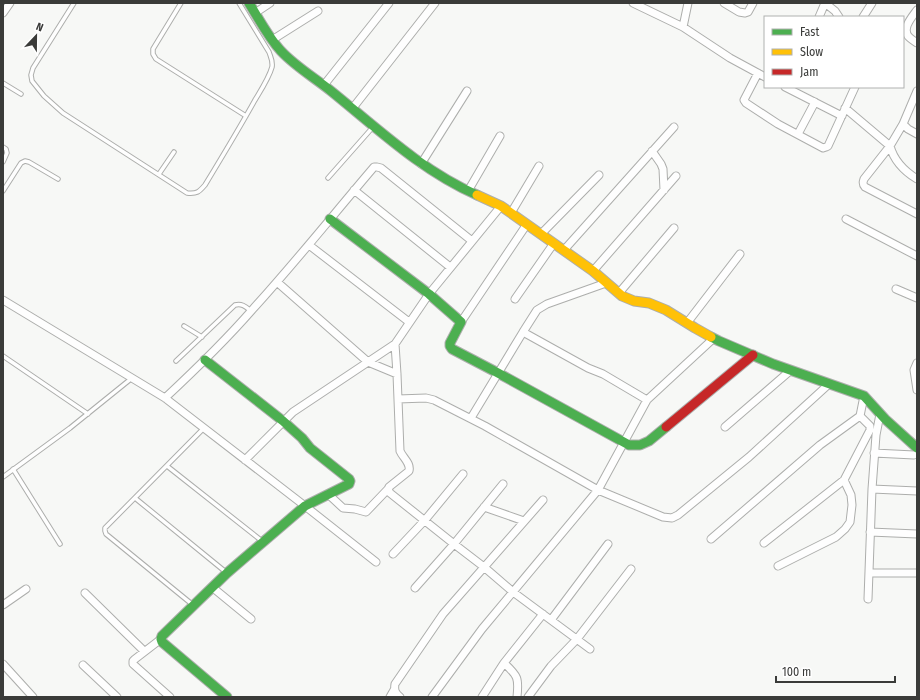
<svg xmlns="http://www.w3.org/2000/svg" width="920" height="700" font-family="'Fira Sans Condensed',sans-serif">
	<rect width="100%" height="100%" fill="#f7f8f6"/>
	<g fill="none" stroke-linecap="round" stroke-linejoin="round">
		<defs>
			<path id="lane" d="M74 3 33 68 31 75 32 81 44 96 63 113 187 193C197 194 199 192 205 185 222 157 239 129 255 100 261 90 269 78 272 67 273 61 271 58 269 52L239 3
				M181 3 153 49V54L156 59 246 116
				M3 83 21 94
				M3 147 6 149 7 153 3 162
				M159 174 174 152
				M328 178 373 127
				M3 191 21 163 25 161 29 162 58 179
				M184 326 202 337
				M3 356 88 414
				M176 361 235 305C242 303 246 307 251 311
				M167 466 262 541
				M13 469 60 544
				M3 477 70 428 132 378
				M135 498 227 573
				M193 605 106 534 105 531V528L204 428"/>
			<path id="street" d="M633 3 683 27 730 58 765 77
				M724 3 739 12 745 13 748 12 753 3
				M825 3 835 11 839 17
				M917 10C912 17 901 29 909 37 911 39 914 41 917 43
				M3 13 10 3
				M255 13 270 3
				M819 17 825 3
				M863 17 872 3
				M683 27 688 3
				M272 40 318 11
				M758 73 745 98 744 100 746 103 778 124 823 148 826 147 828 146 855 87
				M324 85 389 3
				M785 87 842 116
				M917 91 903 124 908 129 917 134
				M845 108 890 146C894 161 904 171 917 179
				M352 109 435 3
				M903 124 890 146 864 179C863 182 862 184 865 187L917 214
				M798 134 815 102
				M652 151 661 164 663 169 664 190
				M421 164 467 91
				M354 190 450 267
				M468 191 500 136
				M511 213 539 166
				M846 219 917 256
				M541 234 599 175
				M309 245 409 322
				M564 250 674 127
				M593 271 676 176
				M277 282 368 362 397 374
				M896 289 917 298
				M619 293 674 228
				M515 299 554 243
				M3 300 165 398 305 506 376 562
				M461 322 527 224
				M687 323 740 254
				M523 332 588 368 603 374 647 400
				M395 344 397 374 400 451C403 458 411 463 409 471L389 487 388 489 390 493 454 544 484 567 513 592 590 649
				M917 363 914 370 917 390
				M165 398C195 370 225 341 252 310 294 264 333 215 374 167H377L381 168 472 241
				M398 399 426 398 434 400 485 426 598 490 663 517 672 518 678 515 749 457 829 384
				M471 418 523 332 537 310 547 304 606 283
				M725 427 791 370
				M874 453 914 455
				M245 460 293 412 395 344 429 294 501 206
				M872 489 917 491
				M328 494 343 508 355 509 366 512 388 489
				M484 507 524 521
				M870 532 917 534
				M711 539 820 445 860 416 864 396
				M764 543 844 480 870 430V426L860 416
				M393 554 425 520 463 474
				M778 566 836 537 845 529 850 522 852 505 851 495 844 480
				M869 573H917
				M212 587 251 619
				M415 588 454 544 503 484
				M85 593 144 651
				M868 599 872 489 876 435 880 414
				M3 605 26 589
				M551 620 608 544
				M161 639 135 659 133 661V664L170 697
				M504 663C518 676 519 678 517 697
				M3 664 33 697
				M83 665 117 697
				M390 697 394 690
				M400 697C395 693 394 690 395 684L443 614 543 500
				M432 697 482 629 598 490 647 400 714 338
				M482 697 504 663 543 614
				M528 697 551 666 577 639 631 569"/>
			<path id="fast" d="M249 3C259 19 268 37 281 51 296 67 315 78 331 91 378 129 422 171 477 195
				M330 219 429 294 461 322 450 343V346L452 349 498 373 629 445H640L649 441 666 427
				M711 337 719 341 773 364 864 396 885 419 917 448
				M205 360 283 421 302 438 310 448 349 479 350 481 349 484 305 506 227 573 162 636 161 639 162 642 227 697"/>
			<path id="slow" d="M477 195 501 206 593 271 622 296 634 301 649 303 666 310 695 328 711 337"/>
			<path id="jam" d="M666 427 753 355"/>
		</defs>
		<!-- lane casing -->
		<use href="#lane" stroke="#adaeac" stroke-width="5.5"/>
		<!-- street casing -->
		<use href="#street" stroke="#adaeac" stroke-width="9"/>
		<!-- fast casing -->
		<use href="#fast" stroke="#adaeac" stroke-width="11"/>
		<!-- slow casing -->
		<use href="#slow" stroke="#adaeac" stroke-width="11"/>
		<!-- jam casing -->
		<use href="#jam" stroke="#adaeac" stroke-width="11"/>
		<!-- lane -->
		<use href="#lane" stroke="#fefefe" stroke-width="3.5"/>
		<!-- street -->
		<use href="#street" stroke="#fefefe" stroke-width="7"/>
		<!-- fast -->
		<use href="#fast" stroke="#4caf50" stroke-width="9"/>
		<!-- slow -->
		<use href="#slow" stroke="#ffc107" stroke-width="9"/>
		<!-- jam -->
		<use href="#jam" stroke="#c62828" stroke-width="9"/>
	</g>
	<!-- border -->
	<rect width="920" height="700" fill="none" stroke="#3a3b39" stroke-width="8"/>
	<!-- legend -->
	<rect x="764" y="16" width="140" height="72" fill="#ffffff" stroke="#b0b1b0"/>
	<rect x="772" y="29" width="20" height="6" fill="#4caf50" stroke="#b0b1b0"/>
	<text x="800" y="36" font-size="12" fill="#3a3b39">Fast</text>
	<rect x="772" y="49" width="20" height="6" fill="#ffc107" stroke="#b0b1b0"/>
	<text x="800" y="56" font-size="12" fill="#3a3b39">Slow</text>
	<rect x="772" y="69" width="20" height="6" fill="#c62828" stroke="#b0b1b0"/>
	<text x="800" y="76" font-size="12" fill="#3a3b39">Jam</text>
	<!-- north arrow -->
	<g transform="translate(36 36) rotate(22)" stroke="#ffffff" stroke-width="3" paint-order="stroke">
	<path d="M0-3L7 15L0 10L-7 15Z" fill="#3a3b39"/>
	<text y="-6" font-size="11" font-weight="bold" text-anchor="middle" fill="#3a3b39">N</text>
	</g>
	<!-- scale -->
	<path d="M776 676v6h119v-6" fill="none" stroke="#3a3b39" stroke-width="2"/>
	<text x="782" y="676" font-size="12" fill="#3a3b39" stroke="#ffffff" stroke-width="3" paint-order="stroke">100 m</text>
</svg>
